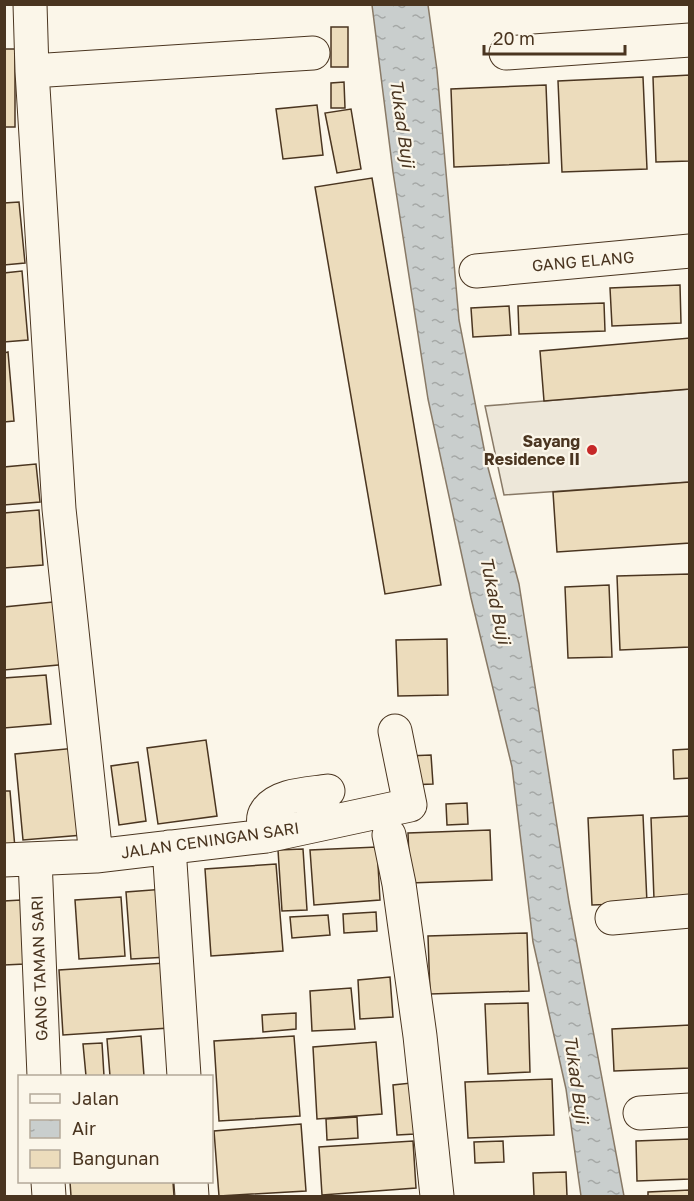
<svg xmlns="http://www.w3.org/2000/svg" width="694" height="1201" font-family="'Golos Text',sans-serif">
	<defs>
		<pattern id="water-ripples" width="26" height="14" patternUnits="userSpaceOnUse" patternTransform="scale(1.5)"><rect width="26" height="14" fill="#c9cecd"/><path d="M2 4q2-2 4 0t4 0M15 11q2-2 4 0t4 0" fill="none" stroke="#a5a8a6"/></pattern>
	</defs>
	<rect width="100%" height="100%" fill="#fbf6e9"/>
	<!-- parking -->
	<path fill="#ede7d9" stroke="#887966" stroke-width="1.5" d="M689 389V482L504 495 485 406Z"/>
	<!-- water -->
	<path fill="url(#water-ripples)" stroke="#887966" stroke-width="1.5" d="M372 5H428L437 70 459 320 487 464 519 584 569 902 624 1196H581L566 1089 533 942 512 767 471 598 428 399 393 172Z"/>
	<!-- building -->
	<path fill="#ecdcbc" stroke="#4a3520" stroke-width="1.5" d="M331 27H348V67H331Z
		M4 49H15V127H4Z
		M690 75V161L656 162 653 77Z
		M643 77 647 169 562 172 558 81Z
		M344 82 345 108H331V83Z
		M546 85 549 163 454 167 451 89Z
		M317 105 323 155 283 159 276 109Z
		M351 109 361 169 337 173 325 113Z
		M372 178 441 585 385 594 315 187Z
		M19 202 25 263 4 265V203Z
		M22 271 28 340 4 342V273Z
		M680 285 681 323 612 326 610 288Z
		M604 303 605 331 519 334 518 306Z
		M509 306 511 335 473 337 471 308Z
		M690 338V389L544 401 540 351Z
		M8 352 14 421 4 422V353Z
		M36 464 40 502 4 505V467Z
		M690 482V543L557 552 553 492Z
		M39 510 43 565 4 568V513Z
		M690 574V647L620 650 617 576Z
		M609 585 612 657 568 658 565 587Z
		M63 601 69 664 4 670V607Z
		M447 639 448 695 398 696 396 640Z
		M46 675 51 724 4 728V678Z
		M206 740 217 816 158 824 147 748Z
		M76 748 83 835 23 840 15 754Z
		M690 749V778L674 779 673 750Z
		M431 755 433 784 409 785 407 756Z
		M138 762 146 821 119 825 111 766Z
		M4 791H10L15 848 4 849Z
		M467 803 468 824 447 825 446 804Z
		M643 815 647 903 592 905 588 818Z
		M690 816V898L654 899 651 818Z
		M490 830 492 880 410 883 408 833Z
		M377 847 380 900 314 905 310 850Z
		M303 849 307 910 282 911 278 850Z
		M276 864 283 951 211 956 205 869Z
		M165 889 169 957 131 959 126 892Z
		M121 897 125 956 79 959 75 900Z
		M21 900 25 964 4 965V901Z
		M376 912 377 931 344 933 343 914Z
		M328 915 330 935 292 938 290 917Z
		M527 933 529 991 430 994 428 936Z
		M165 963 169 1028 63 1035 59 970Z
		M390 977 393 1017 360 1019 358 980Z
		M351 988 355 1029 312 1031 310 991Z
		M528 1003 530 1072 488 1074 485 1004Z
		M296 1013V1029L263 1032 262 1015Z
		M690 1025V1068L614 1071 612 1029Z
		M141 1036 144 1076H110L107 1039Z
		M294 1036 300 1116 219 1121 214 1041Z
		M376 1042 382 1114 317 1119 313 1047Z
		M102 1043 104 1076H86L83 1044Z
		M552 1079 554 1135 468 1138 465 1082Z
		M411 1083 415 1134 397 1135 393 1085Z
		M357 1117 358 1138 327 1140 326 1119Z
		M301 1124 306 1191 219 1196 214 1131Z
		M690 1139V1179L637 1181 636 1141Z
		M413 1141 416 1188 322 1195 319 1147Z
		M503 1141 504 1162 475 1163 474 1142Z
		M566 1172 567 1196H534L533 1173Z
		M70 1182H173L174 1196H71Z
		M690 1190V1196H648V1192Z"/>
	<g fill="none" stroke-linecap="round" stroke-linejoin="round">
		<defs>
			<path id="minor" d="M30 4 32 71 59 509 96 856
				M506 53 690 40
				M32 71 313 53
				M476 271 690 251
				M389 835 399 884 420 1036 437 1196
				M266 836C265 828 261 819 266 812 277 794 310 794 328 791
				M169 847 184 1076
				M35 859 44 1076
				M4 860 96 856 266 836 410 805 395 731
				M612 918 690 911
				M640 1113 690 1110
				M48 1182 49 1196
				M191 1182 192 1196"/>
		</defs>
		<!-- minor casing -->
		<use href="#minor" stroke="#4a3520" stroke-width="35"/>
		<!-- minor -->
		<use href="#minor" stroke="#fbf6e9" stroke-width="33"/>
	</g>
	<!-- markers -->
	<circle fill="#c62828" stroke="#fbf6e9" stroke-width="2" cx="592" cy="450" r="6"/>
	<g text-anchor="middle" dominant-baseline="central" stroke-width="4.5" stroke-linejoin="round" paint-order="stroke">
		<!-- street labels -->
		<g font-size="16" fill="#4a3520" stroke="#fbf6e9">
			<text transform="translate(583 261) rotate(-5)">GANG ELANG</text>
			<text transform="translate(210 840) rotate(-8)">JALAN CENINGAN SARI</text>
			<text transform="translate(39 968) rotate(-92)">GANG TAMAN SARI</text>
		</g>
		<!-- poi labels -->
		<g font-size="16" font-weight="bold" fill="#4a3520" stroke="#fbf6e9" text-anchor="end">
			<text x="580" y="441">Sayang<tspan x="580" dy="18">Residence II</tspan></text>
		</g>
		<!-- water labels -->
		<g font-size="18" font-style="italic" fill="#4a3520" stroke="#fbf6e9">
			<text transform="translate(403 123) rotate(82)">Tukad Buji</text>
			<text transform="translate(496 600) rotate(78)">Tukad Buji</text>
			<text transform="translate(577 1079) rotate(82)">Tukad Buji</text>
		</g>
	</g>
	<!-- border -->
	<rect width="694" height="1201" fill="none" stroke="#4a3520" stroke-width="12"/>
	<!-- legend -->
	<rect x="18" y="1075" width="195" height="108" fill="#fbf6e9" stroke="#b4a999" stroke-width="1.5"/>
	<rect x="30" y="1094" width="30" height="9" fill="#fbf6e9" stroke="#b4a999" stroke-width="1.5"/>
	<text x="72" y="1105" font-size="18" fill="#4a3520">Jalan</text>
	<rect x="30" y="1120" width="30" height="18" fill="url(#water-ripples)" stroke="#b4a999" stroke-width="1.5"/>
	<text x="72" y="1135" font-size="18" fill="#4a3520">Air</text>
	<rect x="30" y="1150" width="30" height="18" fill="#ecdcbc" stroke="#b4a999" stroke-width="1.5"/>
	<text x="72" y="1165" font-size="18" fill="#4a3520">Bangunan</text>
	<!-- scale -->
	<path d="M484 45v9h141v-9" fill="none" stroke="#4a3520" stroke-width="3"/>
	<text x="493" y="45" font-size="18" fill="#4a3520" stroke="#fbf6e9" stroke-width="4.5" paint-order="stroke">20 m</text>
</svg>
